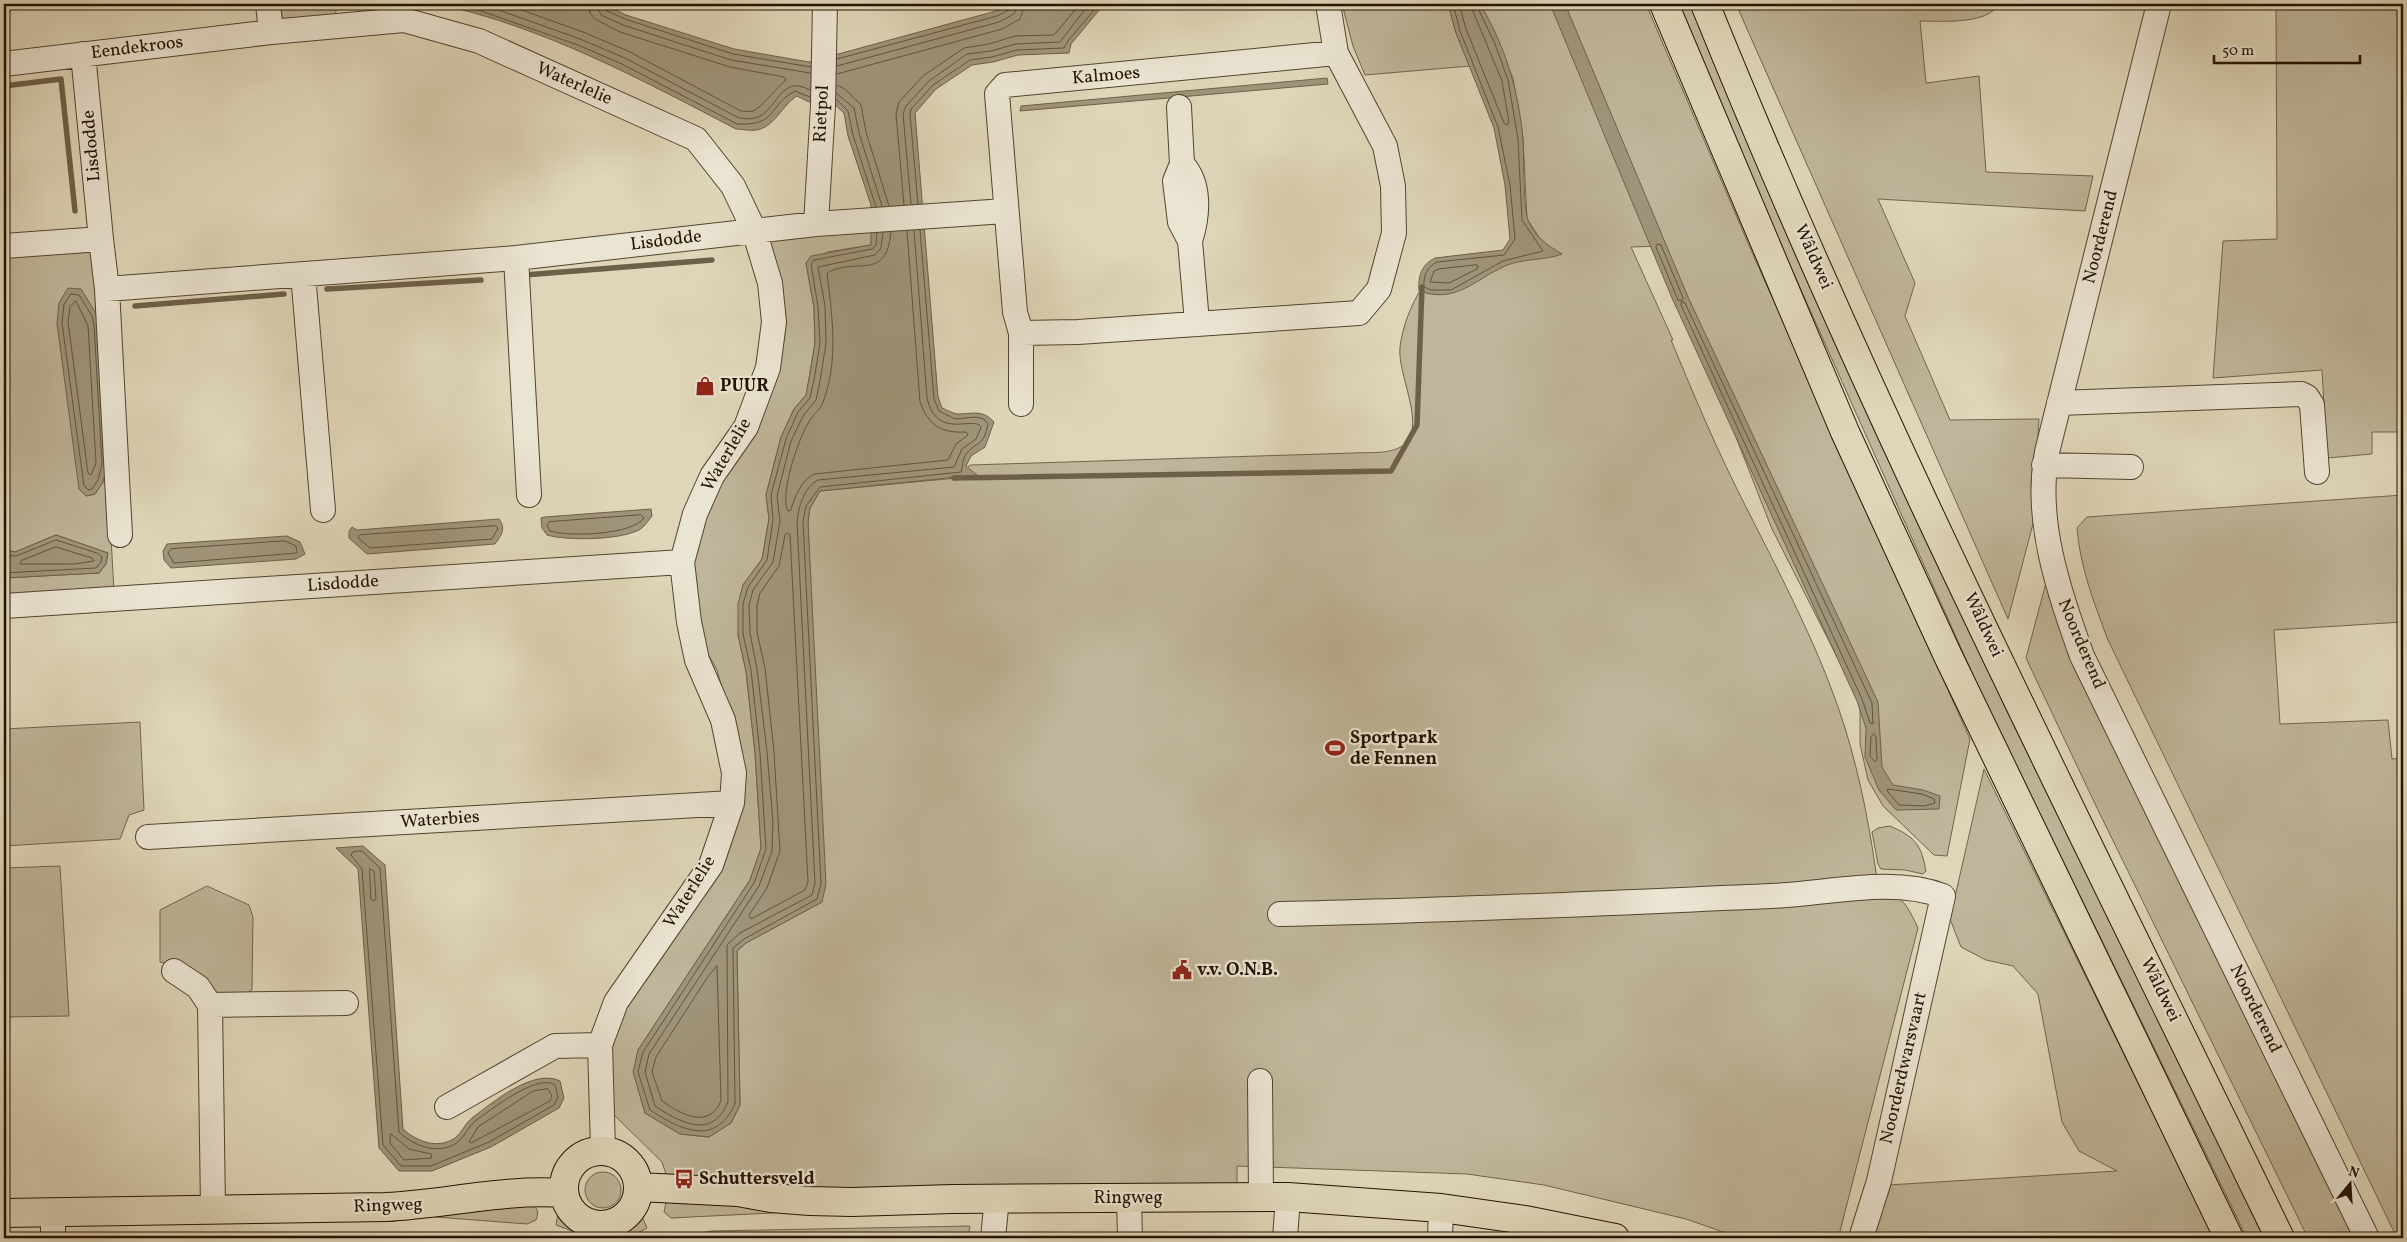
<svg xmlns="http://www.w3.org/2000/svg" width="2407" height="1242" font-family="Vollkorn,serif">
	<rect width="100%" height="100%" fill="#dfd6b9"/>
	<filter id="stains"><feTurbulence type="fractalNoise" baseFrequency=".004" numOctaves="4"/><feColorMatrix values="0 0 0 0 .2 0 0 0 0 .09 0 0 0 0 .02 0 0 0 .5 -.17"/></filter>
	<radialGradient id="worn" r=".72"><stop offset=".6" stop-color="#630" stop-opacity="0"/><stop offset="1" stop-color="#630" stop-opacity=".3"/></radialGradient>
	<!-- green -->
	<path fill="#bfb59a" stroke="#71644d" d="M279 4H337L335 17 280 23Z
		M1342 4H1448L1456 33 1470 66 1365 75 1353 46Z
		M1480 4H1646L1754 257 1970 739 1947 856 1934 855 1883 806 1868 780 1860 744V702L1772 529 1661 246 1631 247 1673 340H1671C1691 388 1711 436 1734 483 1773 562 1818 642 1845 728 1861 780 1871 833 1878 887 1903 896 1907 905 1918 928L1839 1235 1836 1238H1740L1686 1219 1544 1185 1467 1174 1237 1166V1188L824 1194 667 1177 662 1162 612 1113 608 1036 629 1001 677 935 730 848 743 797 741 756 717 670 700 640 688 571 694 524 773 371 775 260 769 236 872 230 871 245 827 252 806 263 814 307 815 343 809 379 806 395 794 409 781 437 766 495 769 519 764 548 762 559 743 585 738 635 746 671 755 753 761 848 750 880 638 1050 641 1099 645 1113 680 1134 709 1137 731 1123 740 1105 737 951 746 943 822 902 808 521 810 508 820 491 967 477 965 470 970 465 1354 453C1370 452 1394 455 1406 443 1425 423 1397 373 1400 347 1403 324 1411 306 1422 287L1543 243 1527 219 1523 138 1513 78Z
		M1678 4H1695L1796 238 2006 709 2265 1238H2247L1982 695 1781 245Z
		M1736 4H1998C1989 25 1939 21 1920 21L1926 83 1979 76 1986 172 2093 176 2085 211 1878 199 1915 283 1905 316 1950 420 2039 419 2036 467 2040 497 2008 619Z
		M2276 4H2403V432H2372V454L2327 458 2322 370 2213 378 2223 241 2277 239Z
		M75 248 93 252 99 324 57 323 86 496 95 494 103 482 107 465 114 592 4 599V578L99 573 106 564 108 553 56 535 15 552 4 550V255Z
		M2403 495V622L2274 630 2280 724 2388 720 2392 759 2403 758V1238H2397L2108 640C2094 603 2080 567 2077 528L2087 517Z
		M2056 545 2063 586 2359 1238H2308L2097 808 2026 658Z
		M140 722 144 810 129 815 120 839 4 846V729Z
		M1984 769 2214 1238H1870L1888 1185 2117 1171 2079 1151 2062 1122 2038 994 2013 966 1986 960 1961 947 1950 919Z
		M1890 826C1915 837 1921 844 1926 871L1923 874 1905 870 1881 869 1878 864 1872 832 1878 828Z
		M60 866 69 1016 4 1017V868Z
		M207 886 249 905 253 917 252 990 240 997 211 993 185 968 160 962V910Z
		M585 1190a18 18 0 1 1 36 0a18 18 0 1 1-36 0Z
		M674 1198 792 1212 671 1218 664 1212 666 1202Z
		M528 1202C536 1205 540 1211 536 1220L527 1224 436 1217Z
		M559 1207C578 1238 617 1237 639 1210L647 1228 628 1238H591L556 1225Z
		M970 1226 968 1238H673L712 1231Z
		M489 1235 516 1238H353Z"/>
	<!-- water -->
	<path fill="#9f947a" stroke="#6d6049" d="M438 4H603L626 15 734 49 809 62 996 11 1011 4H1112L1100 9 1071 44 1069 53 1018 55 993 62 972 65 936 89 915 113 938 397 942 408C947 410 952 413 957 414 973 414 982 409 994 422L985 447 971 456 966 466 977 475 820 491 810 508 808 521 826 884 822 902 746 943 737 951 740 1105 731 1123 709 1137 680 1134 645 1113 633 1072 638 1050 750 880 761 848 755 753 746 671 738 635V604L743 585 762 559 769 519 766 495 781 437 794 409 806 395 809 379 815 343 814 307 806 263 811 256 871 245V205L848 136 844 113 833 103 809 102 797 96C783 104 774 128 756 130 749 131 742 129 736 129 640 79 544 27 438 4Z
		M1448 4H1480C1505 45 1519 92 1523 140 1524 157 1523 207 1528 220 1535 237 1547 245 1562 254 1544 261 1523 258 1505 266 1474 280 1456 304 1419 291 1418 276 1421 265 1435 258L1503 250 1510 239 1505 185 1494 128 1456 33Z
		M1550 4H1565L1688 297 1878 702 1882 767 1893 785 1923 790 1940 796 1939 809 1896 810 1879 790 1865 757 1866 728 1857 701 1672 298Z
		M1327 78 1328 84 1020 111 1021 106Z
		M68 288 81 289 97 315 107 465 103 482 95 494 86 496 79 489 57 323 59 303Z
		M651 509 652 516C648 521 644 527 639 530 619 540 568 541 547 535L542 528 541 518 545 517Z
		M499 519C506 528 502 535 495 544L367 554 349 538V531L352 527 357 530Z
		M56 535 108 553 106 564 99 573 4 578V550L15 552Z
		M287 536 300 542 305 554 296 559 171 568 164 560 163 551 167 544Z
		M363 846 385 865 403 1129C416 1141 437 1150 455 1138 462 1133 465 1123 472 1118 493 1102 534 1068 560 1081L564 1098 559 1108 491 1147 432 1171H399L379 1148 358 869 336 848Z"/>
	<g fill="none" stroke-linecap="round" stroke-linejoin="round">
		<!-- shore -->
		<path stroke="#61543d" stroke-width="1" d="M461 4 578 45 622 64 737 124C778 126 767 106 795 91L810 97
			M482 4 580 39 625 58 739 118C744 118 750 120 755 118 778 112 779 73 810 90
			M505 4 583 32 628 51 741 111C744 111 750 112 753 111 760 109 778 86 786 80L784 77 730 67 620 32 595 19 590 13 589 4
			M596 4 601 15 623 25 731 60 810 73
			M603 4 605 10 625 19 733 54 811 67
			M1453 4 1460 31 1498 127 1510 185 1515 239 1504 255 1437 262C1427 267 1423 276 1424 287L1431 290H1451L1503 261 1543 251 1522 220 1518 139 1508 80 1495 44 1476 4
			M1459 4 1466 29 1504 123 1507 125 1509 122 1502 81 1470 4
			M837 59 997 16 1009 10 1011 4
			M837 66 999 22 1014 14 1018 4
			M837 74 1002 29 1020 19 1025 4
			M837 85 845 89 861 105 866 132 889 206
			M836 93 854 108 859 133 882 206
			M836 99 848 111 853 135 876 207
			M911 204 903 114 906 106 929 81 967 54 991 51 1016 44 1060 42 1089 4
			M918 204 910 114 911 109 933 85 970 60 992 57 1017 50 1064 48 1068 41 1099 4
			M904 205 896 114 899 102 923 76 964 48 989 44 1015 36 1054 35 1080 4
			M891 232C886 283 857 256 827 273 832 315 839 361 823 402 821 409 814 414 810 420 799 436 779 495 788 511L791 510C794 497 802 480 814 474L948 460 956 444 968 435 966 432C941 433 929 426 920 402L907 231
			M877 233 876 245 872 249 814 260 811 264 818 307 820 343 814 380 810 398 798 412 786 439 771 495 773 520 767 560 748 587 743 604V634L751 670 760 753 766 849 754 883 643 1052 638 1072 650 1110C681 1130 715 1147 735 1104L733 948 744 939 817 899 821 884 803 522 806 506 820 487 961 472C963 467 962 458 967 453 978 440 983 448 988 424L984 419 976 417 955 419 939 411 934 399 920 230
			M883 233 881 248 875 255 818 267 825 306 826 343 820 381 816 400 803 416 791 441 777 496 780 521 773 562 753 590 749 605 750 633 757 669 767 752 773 822 772 851 759 886 649 1054 645 1072 655 1106C681 1123 712 1140 728 1102L727 945 740 933 812 895 815 883 797 522C798 508 804 487 818 480L954 467 962 449 976 439 981 427C974 415 937 441 927 398L914 230
			M1658 244 1661 245 1683 298 1682 301 1678 300 1656 247Z
			M1476 265 1478 266 1477 269 1449 283 1430 282 1434 271 1439 269Z
			M71 294 79 295 92 316 94 325 102 464 98 480 92 489 89 490 84 486 62 323 64 305Z
			M76 301 88 326 96 463 91 475 88 473 68 322 70 307Z
			M1682 302 1685 303 1872 703 1873 724 1870 723 1862 699 1681 305Z
			M641 515 644 518C632 535 569 537 550 531L547 526 549 522Z
			M496 526 498 528 492 539 370 548 358 538 360 535Z
			M788 533 790 535 808 882 805 890 751 919 749 915 767 888 780 851 774 752 765 668 757 632V606L760 593 779 566 785 535Z
			M285 541 296 546 297 553 174 563 168 553 171 549Z
			M56 547 92 558 94 561 74 564H20L21 561Z
			M4 555 16 556 56 540 97 553 102 557 101 562 96 568 4 573
			M1874 734 1876 737 1877 759 1875 762 1870 756 1871 737Z
			M1888 789 1922 794 1934 799 1935 803 1924 806 1899 805 1888 792Z
			M362 851 380 868 399 1132C414 1146 439 1156 458 1142 465 1136 468 1127 475 1121 491 1110 537 1073 555 1085L558 1097 554 1105 489 1142 431 1166H401L383 1145 362 869 351 855 353 852Z
			M370 869 374 871 376 899 374 901 371 899Z
			M717 966 721 1101C708 1130 681 1114 662 1101L652 1072 656 1057 707 978Z
			M548 1089 552 1096 550 1101 471 1143 469 1142 478 1127 533 1091Z
			M391 1134 409 1149 431 1154 432 1158 404 1160 390 1143Z"/>
		<!-- stream -->
		<path stroke="#6d6049" stroke-width="5.5" d="M4 86 61 79 75 211
			M525 275 712 260
			M327 289 481 280
			M135 306 284 294
			M954 478 1391 471 1417 425 1422 287"/>
		<defs>
			<path id="minor" d="M268 4 271 32 404 20 479 41 696 139 733 186 754 230 770 283 774 322 768 368 746 427 712 476 695 514 682 562 689 622 697 660 723 720 734 773 732 803 711 865 616 1002 600 1045 603 1150
				M1328 4 1336 53 1385 146 1393 186 1394 233 1379 289 1359 313 1078 332 1021 333 1015 312 997 94 1005 85 1336 53
				M2159 4 2047 452C2034 521 2059 591 2082 656L2367 1238
				M4 64 271 32
				M1179 107 1182 164 1175 181 1180 222 1190 241 1197 322
				M1182 164C1201 184 1198 216 1190 241
				M816 224 823 105 825 4
				M101 239 107 289 120 535
				M4 246 101 239 83 54
				M516 258 529 495
				M303 274 323 510
				M107 289 516 258 816 224 1005 211
				M2059 403 2301 394 2307 397 2312 405 2317 472
				M1021 404V333
				M2044 465 2131 467
				M4 606 682 562
				M148 837 732 803
				M1280 914C1444 911 1608 903 1771 896 1826 894 1892 876 1943 896L1879 1181 1861 1238
				M174 971 198 987 210 1005
				M1260 1081 1261 1197
				M447 1107 555 1046 600 1045
				M1129 1198 1130 1238
				M213 1208 210 1005 346 1003
				M53 1212V1238
				M993 1238 997 1198
				M1285 1238 1288 1197
				M1440 1238 1441 1208"/>
			<path id="major" d="M564 1188a37 37 0 1 1 74 0a37 37 0 1 1-74 0Z
				M639 1187 738 1192 771 1198 810 1201 852 1202 953 1199 1288 1197 1441 1208 1525 1220 1615 1238
				M4 1213 386 1207C446 1204 503 1189 563 1193"/>
			<path id="highway" d="M1664 4 1845 432 1948 656 2229 1238
				M1705 4C1875 425 2082 830 2280 1238"/>
		</defs>
		<!-- minor casing -->
		<use href="#minor" stroke="#52442e" stroke-width="26"/>
		<!-- major casing -->
		<use href="#major" stroke="#231300" stroke-width="30"/>
		<!-- highway casing -->
		<use href="#highway" stroke="#231300" stroke-width="30"/>
		<!-- minor -->
		<use href="#minor" stroke="#eae4d2" stroke-width="24"/>
		<!-- major -->
		<use href="#major" stroke="#dfd6b9" stroke-width="28"/>
		<!-- highway -->
		<use href="#highway" stroke="#dfd6b9" stroke-width="28"/>
	</g>
	<!-- icons -->
	<defs>
		<symbol id="shop-bare" viewBox="-9 -9 18 18"><path d="M-5-2.5h2.3a2.7 3.5 0 0 1 5.4 0H5L5.5 6h-11ZM-1.5-2.5h3a1.5 2.3 0 0 0-3 0Z" fill="#8f2418" stroke="#eae4d2" stroke-width="2.5" paint-order="stroke"/></symbol>
		<symbol id="stadium-bare" viewBox="-9 -9 18 18"><path d="M0-5a6.5 5 0 1 0 0 10a6.5 5 0 1 0 0-10ZM-3.5-1.8h7v3.6h-7Z" fill="#8f2418" stroke="#eae4d2" stroke-width="2.5" paint-order="stroke"/></symbol>
		<symbol id="civic-bare" viewBox="-9 -9 18 18"><path d="M-.6-6.5H3V-4.5H.6V-3L4-1V1h2V6H-6V1h2V-1L-.6-3ZM-1.2 2.5V6h2.4V2.5Z" fill="#8f2418" stroke="#eae4d2" stroke-width="2.5" paint-order="stroke"/></symbol>
		<symbol id="bus-bare" viewBox="-9 -9 18 18"><path d="M-5-6H5V4H4V6H2V4H-2V6H-4V4H-5ZM-3.5-4V0h7V-4ZM-3.5 1.2v1.5H-2V1.2ZM2 1.2v1.5H3.5V1.2Z" fill="#8f2418" stroke="#eae4d2" stroke-width="2.5" paint-order="stroke"/></symbol>
	</defs>
	<g fill-rule="evenodd">
		<use href="#shop-bare" x="691" y="372" width="28" height="28"/>
		<use href="#stadium-bare" x="1321" y="734" width="28" height="28"/>
		<use href="#civic-bare" x="1168" y="956" width="28" height="28"/>
		<use href="#bus-bare" x="670" y="1165" width="28" height="28"/>
	</g>
	<g text-anchor="middle" dominant-baseline="central" stroke-width="4.5" stroke-linejoin="round" paint-order="stroke">
		<!-- street labels -->
		<g font-size="18" fill="#231300" stroke="#eae4d2">
			<text transform="translate(137 48) rotate(-7)">Eendekroos</text>
			<text transform="translate(1106 76) rotate(-5)">Kalmoes</text>
			<text transform="translate(574 84) rotate(24)">Waterlelie</text>
			<text transform="translate(822 114) rotate(-87)">Rietpol</text>
			<text transform="translate(92 146) rotate(-95)">Lisdodde</text>
			<text transform="translate(2101 237) rotate(-76)">Noorderend</text>
			<text transform="translate(666 241) rotate(-7)">Lisdodde</text>
			<text transform="translate(1813 257) rotate(66)">Wâldwei</text>
			<text transform="translate(727 455) rotate(-60)">Waterlelie</text>
			<text transform="translate(343 584) rotate(-4)">Lisdodde</text>
			<text transform="translate(1983 625) rotate(65)">Wâldwei</text>
			<text transform="translate(2081 644) rotate(67)">Noorderend</text>
			<text transform="translate(440 820) rotate(-4)">Waterbies</text>
			<text transform="translate(690 892) rotate(-58)">Waterlelie</text>
			<text transform="translate(2160 990) rotate(64)">Wâldwei</text>
			<text transform="translate(2255 1009) rotate(64)">Noorderend</text>
			<text transform="translate(1904 1068) rotate(-77)">Noorderdwarsvaart</text>
			<text x="1128" y="1198">Ringweg</text>
			<text transform="translate(388 1206) rotate(-2)">Ringweg</text>
		</g>
		<!-- poi labels -->
		<g font-size="18" font-weight="bold" fill="#231300" stroke="#eae4d2" text-anchor="start">
			<text x="720" y="386">PUUR</text>
			<text x="1350" y="738">Sportpark<tspan x="1350" dy="21">de Fennen</tspan></text>
			<text x="1197" y="970">v.v. O.N.B.</text>
			<text x="699" y="1179">Schuttersveld</text>
		</g>
	</g>
	<!-- margin -->
	<rect width="2407" height="1242" fill="none" stroke="#dfd6b9" stroke-width="20"/>
	<rect x="5" y="5" width="2397" height="1232" fill="none" stroke="#231300" stroke-width="2.5"/>
	<rect x="10" y="10" width="2387" height="1222" fill="none" stroke="#231300"/>
	<!-- north arrow -->
	<g transform="translate(2350 1184) rotate(18)" stroke="#eae4d2" stroke-width="4" paint-order="stroke">
	<path d="M0-4L9 19L0 12L-9 19Z" fill="#231300"/>
	<text y="-8" font-size="14" font-weight="bold" text-anchor="middle" fill="#231300">N</text>
	</g>
	<!-- scale -->
	<path d="M2214 55v8h146v-8" fill="none" stroke="#231300" stroke-width="2.5"/>
	<text x="2222" y="55" font-size="15" fill="#231300" stroke="#eae4d2" stroke-width="4" paint-order="stroke">50 m</text>
	<rect width="100%" height="100%" filter="url(#stains)"/>
	<rect width="100%" height="100%" fill="url(#worn)"/>
</svg>
